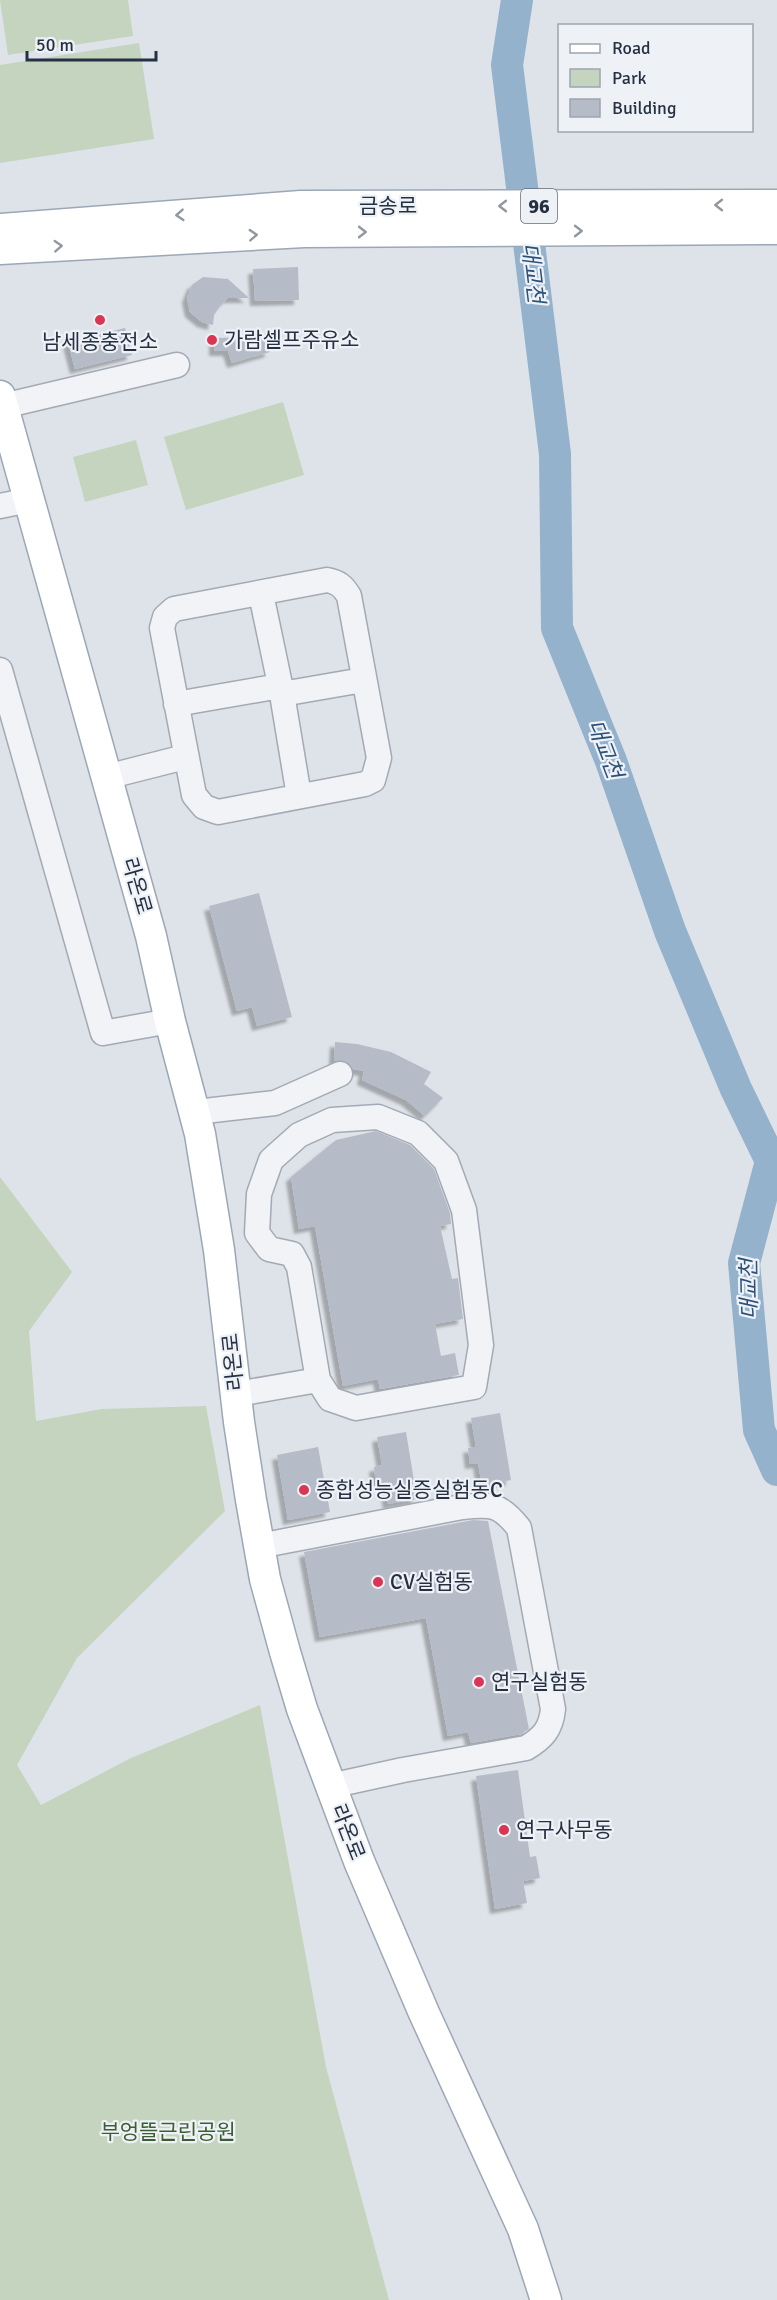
<svg xmlns="http://www.w3.org/2000/svg" width="777" height="2300" font-family="Signika,'Noto Sans KR',sans-serif">
	<defs>
		<filter id="shadow"><feDropShadow dx="-5" dy="5" stdDeviation="1.5" flood-color="#0004"/></filter>
	</defs>
	<rect width="100%" height="100%" fill="#dee3e9"/>
	<!-- green -->
	<path fill="#c4d4be" d="M0 0H128L133 36 8 55Z
		M139 43 154 139 0 163V65Z
		M283 402 304 475 186 510 164 437Z
		M136 440 148 485 85 502 73 457Z
		M0 1177 72 1272 29 1331 36 1421 102 1409 206 1406 225 1511 77 1658 17 1765 41 1805 131 1758 260 1705 326 2067 389 2300H0Z"/>
	<g fill="none" stroke-linecap="round" stroke-linejoin="round">
		<!-- river -->
		<path stroke="#95b2cd" stroke-width="32" d="M517 0 507 65 555 454 557 628 611 761 670 931 736 1089 771 1161 744 1263 759 1430 777 1470"/>
	</g>
	<!-- building -->
	<path fill="#b5bcc7" filter="url(#shadow)" d="M298 267 299 300 255 301 253 269Z
		M203 277 228 279 249 298H228L220 306 214 315 213 325 202 322 190 312 187 298 192 285Z
		M125 328 132 355 75 369 68 342Z
		M264 337 270 352 232 363 228 351H214V338Z
		M259 893 292 1017 257 1026 252 1007 237 1011 209 906Z
		M335 1042 357 1044 391 1052 431 1072 424 1084 443 1098 425 1116 406 1100 362 1080 364 1071 353 1069 349 1063 342 1060 334 1061Z
		M376 1131 410 1145 434 1169 450 1213 451 1224 440 1226 452 1279 458 1278 463 1319 435 1324 441 1356 455 1353 459 1375 380 1389 378 1379 343 1386 315 1226 299 1229 291 1177 336 1140Z
		M500 1413 511 1480 482 1485 478 1463 470 1464 468 1448 476 1447 471 1418Z
		M406 1432 417 1499 388 1504 384 1481 376 1483 374 1467 382 1465 377 1437Z
		M318 1447 330 1512 288 1520 277 1455Z
		M473 1520 488 1521 529 1729 521 1734 471 1743 468 1732 448 1736 426 1618 320 1637 304 1552Z
		M518 1770 530 1857 536 1856 540 1878 523 1881 527 1903 495 1909 476 1776Z"/>
	<g fill="none" stroke-linecap="round" stroke-linejoin="round">
		<defs>
			<path id="minor" d="M3 406 177 365
				M0 506 29 500
				M327 580C338 582 343 586 349 596L379 758 373 780 365 784 218 812 204 807 194 795 162 628 165 617 174 609Z
				M261 594 282 694 299 796
				M0 670 103 1033 170 1021
				M282 694 363 680
				M176 704 280 686
				M106 777 185 757
				M196 1112 275 1103 340 1074
				M237 1394 318 1380 330 1399 356 1408 474 1387 481 1345 464 1210 446 1161 418 1133 378 1117 332 1120 299 1135 271 1160 259 1194 257 1233 269 1249 292 1254 299 1267 318 1380
				M259 1546 462 1507C492 1504 500 1504 519 1528L553 1709C551 1729 543 1738 526 1748L403 1770 330 1786"/>
			<path id="major" d="M0 229 301 206 777 205
				M0 249 304 232 777 229
				M0 396 151 936 170 1021 200 1134 219 1250 239 1422 251 1500 265 1579 285 1652 302 1709 359 1861 424 2013 523 2229 546 2300"/>
		</defs>
		<!-- minor casing -->
		<use href="#minor" stroke="#a3aab4" stroke-width="27"/>
		<!-- major casing -->
		<use href="#major" stroke="#9ca7b6" stroke-width="33"/>
		<!-- minor -->
		<use href="#minor" stroke="#f1f3f7" stroke-width="24"/>
		<!-- major -->
		<use href="#major" stroke="#fff" stroke-width="30"/>
	</g>
	<!-- one-way arrows -->
	<defs><path id="oneway-chevron" d="M-2-3.5L2.5 0L-2 3.5" fill="none" stroke-width="1.6" stroke-linecap="round" stroke-linejoin="round" transform="scale(1.5)"/></defs>
	<g stroke="#9298a0">
		<use href="#oneway-chevron" transform="translate(719 205) rotate(180)"/>
		<use href="#oneway-chevron" transform="translate(503 206) rotate(180)"/>
		<use href="#oneway-chevron" transform="translate(180 215) rotate(176)"/>
		<use href="#oneway-chevron" transform="translate(578 231)"/>
		<use href="#oneway-chevron" transform="translate(362 232)"/>
		<use href="#oneway-chevron" transform="translate(253 235) rotate(-3)"/>
		<use href="#oneway-chevron" transform="translate(58 246) rotate(-3)"/>
	</g>
	<!-- markers -->
	<g fill="#dc3554" stroke="#eef2f7" stroke-width="2">
		<circle cx="100" cy="320" r="6"/>
		<circle cx="212" cy="340" r="6"/>
		<circle cx="304" cy="1490" r="6"/>
		<circle cx="378" cy="1582" r="6"/>
		<circle cx="479" cy="1682" r="6"/>
		<circle cx="504" cy="1830" r="6"/>
	</g>
	<g text-anchor="middle" dominant-baseline="central" stroke-width="4.5" stroke-linejoin="round" paint-order="stroke">
		<!-- shield labels -->
		<rect fill="#eef2f7" stroke="#616b78" stroke-width="1.5" x="521" y="189" width="36" height="34" rx="4.5"/>
		<g font-size="20" font-weight="bold" fill="#253142">
			<text x="539" y="206">96</text>
		</g>
		<!-- street labels -->
		<g font-size="21" fill="#253142" stroke="#eef2f7">
			<text x="388" y="206">금송로</text>
			<text transform="translate(137 886) rotate(74)">라온로</text>
			<text transform="translate(233 1362) rotate(-96)">라온로</text>
			<text transform="translate(348 1832) rotate(69)">라온로</text>
		</g>
		<!-- poi labels -->
		<g font-size="21" fill="#253142" stroke="#eef2f7" text-anchor="start">
			<text x="224" y="340">가람셀프주유소</text>
			<text x="100" y="342" text-anchor="middle">남세종충전소</text>
			<text x="316" y="1490">종합성능실증실험동C</text>
			<text x="390" y="1582">CV실험동</text>
			<text x="491" y="1682">연구실험동</text>
			<text x="516" y="1830">연구사무동</text>
		</g>
		<!-- park labels -->
		<g font-size="21" fill="#3b5f31" stroke="#eef2f7">
			<text x="168" y="2132">부엉뜰근린공원</text>
		</g>
		<!-- water labels -->
		<g font-size="22" font-style="italic" fill="#2b517a" stroke="#eef2f7">
			<text transform="translate(533 273) rotate(83)">대교천</text>
			<text transform="translate(605 749) rotate(69)">대교천</text>
			<text transform="translate(749 1289) rotate(-91)">대교천</text>
		</g>
	</g>
	<!-- legend -->
	<rect x="558" y="24" width="195" height="108" fill="#eef2f7" stroke="#9ea5af" stroke-width="1.5"/>
	<rect x="570" y="44" width="30" height="9" fill="#ffffff" stroke="#9ea5af" stroke-width="1.5"/>
	<text x="612" y="54" font-size="18" fill="#253142">Road</text>
	<rect x="570" y="69" width="30" height="18" fill="#c4d4be" stroke="#9ea5af" stroke-width="1.5"/>
	<text x="612" y="84" font-size="18" fill="#253142">Park</text>
	<rect x="570" y="99" width="30" height="18" fill="#b5bcc7" stroke="#9ea5af" stroke-width="1.5"/>
	<text x="612" y="114" font-size="18" fill="#253142">Building</text>
	<!-- scale -->
	<path d="M27 51v9h129v-9" fill="none" stroke="#253142" stroke-width="3"/>
	<text x="36" y="51" font-size="18" fill="#253142" stroke="#eef2f7" stroke-width="4.5" paint-order="stroke">50 m</text>
</svg>
